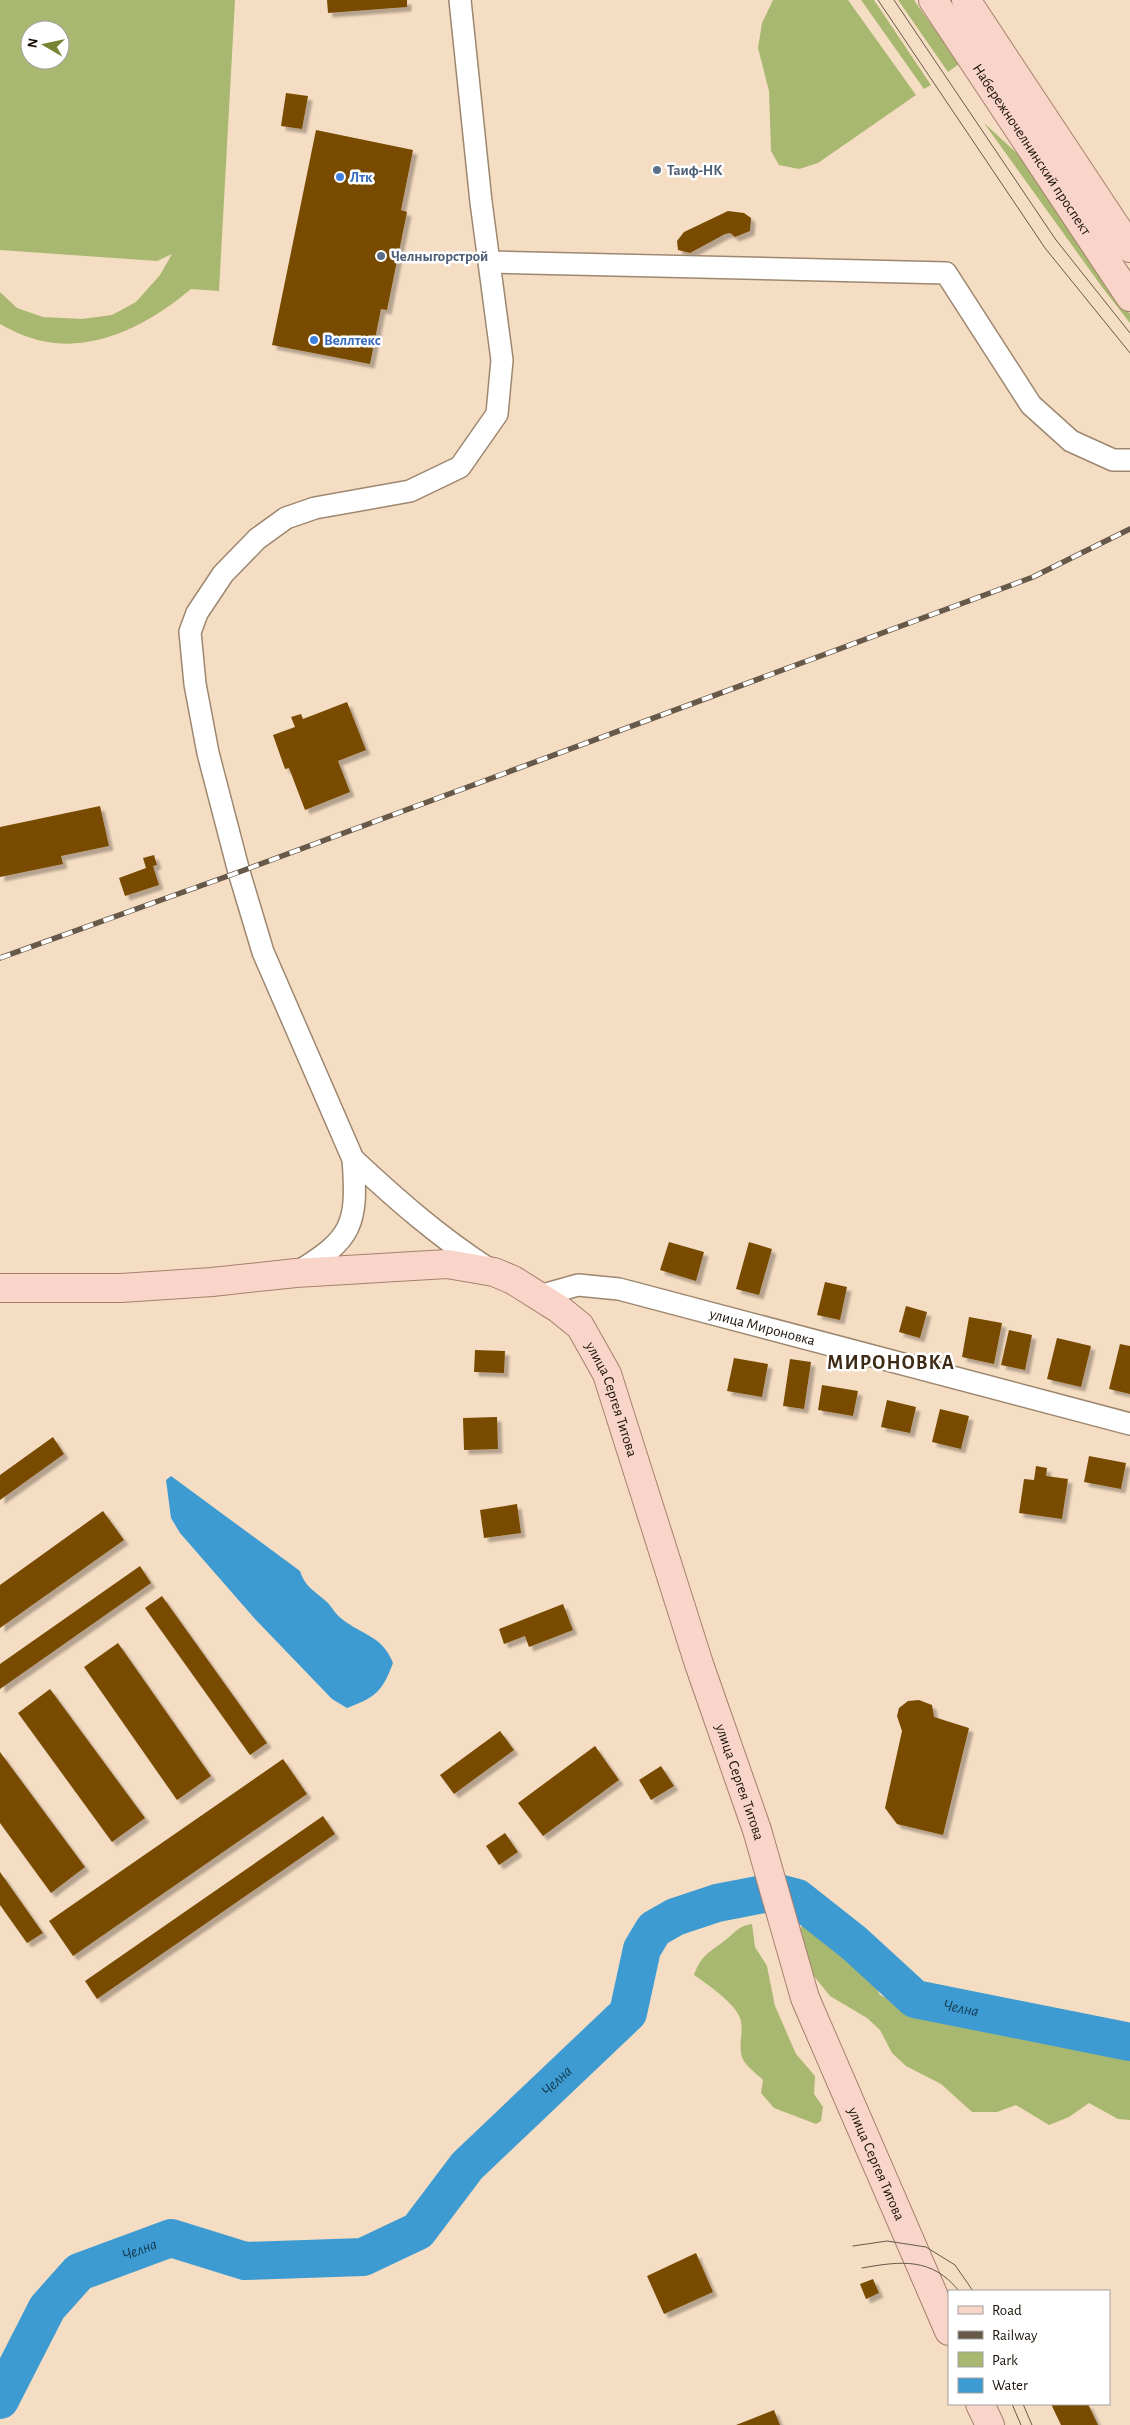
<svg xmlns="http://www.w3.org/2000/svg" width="1130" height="2425" font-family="'Alegreya Sans',sans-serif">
	<defs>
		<filter id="shadow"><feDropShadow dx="4.5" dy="4.5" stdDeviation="1" flood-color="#0004"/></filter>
	</defs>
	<rect width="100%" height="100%" fill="#f5ddc3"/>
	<!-- green -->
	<path fill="#a9b870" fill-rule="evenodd" d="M0 0H235L219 291 191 289C147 326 87 358 28 337 19 334 9 329 0 324V292L17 308 43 317 82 319 112 315 136 302 160 275 172 254 157 261 0 250ZM30 30H60V60H30Z
		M773 0H848L916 95 818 163 799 169 779 165 771 151 769 91 758 48 762 23Z
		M861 0H874L931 85 924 89Z
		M898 0H914L959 64 948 72Z
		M984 123 1022 158 1130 314V323L1102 287Z
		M752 1924 755 1947 767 1966 775 2006 796 2054 815 2076 814 2094 823 2107 821 2121 816 2124 774 2108 761 2093 763 2080C756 2073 742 2064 741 2053 739 2041 744 2030 740 2018 735 2003 707 1984 694 1975 703 1951 712 1952 729 1937 738 1929 740 1926 752 1924Z
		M803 1924 816 1932 871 1977 880 1995 896 2002 906 2010 960 2019 1040 2041 1125 2050 1130 2056V2120L1118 2119 1089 2103 1069 2117 1049 2125 1016 2105 997 2112H972L941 2084 906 2066 892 2053 880 2030 867 2018 830 1996 805 1965 793 1941Z"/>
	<!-- water -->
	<path fill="#3d9bd2" d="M171 1476 300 1571C305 1587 315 1591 327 1602 332 1607 336 1615 342 1619 363 1636 382 1635 393 1663 382 1692 376 1697 347 1708L332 1699 255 1619 180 1533 171 1518 166 1480Z"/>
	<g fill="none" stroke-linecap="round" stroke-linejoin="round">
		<!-- river -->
		<path stroke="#3d9bd2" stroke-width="38" id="s1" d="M0 2400 47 2308 79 2272 171 2238 245 2261 363 2257 418 2231 467 2166 628 2013 642 1949 654 1929 675 1917 717 1903 774 1892 797 1898 854 1943 915 1999 1130 2042"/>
	</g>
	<!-- building -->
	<path fill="#784b06" filter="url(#shadow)" d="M327 0H407V7L328 13Z
		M286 93 308 96 302 129 281 126Z
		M316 130 413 150 401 210 407 212 387 310 381 309 370 364 272 345Z
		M728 211 744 213 751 218 750 231 735 237 730 233 725 234 690 253 678 250 677 241 684 232Z
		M347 702 366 750 338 761 350 792 305 810 289 768 285 769 273 735 295 727 291 717 301 714 303 719Z
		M100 806 109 846 61 856 63 864 0 877V827Z
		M154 855 157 865 153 866 159 885 125 896 119 878 146 868 143 858Z
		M669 1242 704 1252 696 1281 660 1270Z
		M749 1242 772 1249 759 1295 736 1289Z
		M825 1282 847 1287 840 1320 817 1315Z
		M906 1306 927 1312 920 1338 899 1332Z
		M969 1317 1002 1323 994 1364 962 1357Z
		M1009 1330 1032 1335 1025 1370 1001 1365Z
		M1057 1338 1091 1346 1081 1387 1047 1379Z
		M1120 1344 1130 1346V1394L1109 1389Z
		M475 1350 505 1351 504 1373 474 1372Z
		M734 1358 768 1364 762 1397 727 1391Z
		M790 1359 811 1362 804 1409 783 1406Z
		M822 1385 858 1391 853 1416 818 1410Z
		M887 1400 916 1407 910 1433 881 1427Z
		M940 1409 969 1416 961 1449 932 1442Z
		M497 1417 498 1449 464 1450 463 1418Z
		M53 1437 64 1454 0 1500V1475Z
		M1089 1456 1126 1463 1121 1489 1084 1482Z
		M1036 1466 1047 1468 1046 1476 1068 1479 1062 1519 1019 1513 1024 1479 1034 1480Z
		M517 1504 521 1533 484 1538 480 1510Z
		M103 1511 124 1540 0 1628V1585Z
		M140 1566 151 1583 0 1689V1664Z
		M162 1596 267 1743 250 1755 145 1608Z
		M563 1604 573 1630 529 1647 525 1636 504 1644 499 1629Z
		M118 1643 211 1776 177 1800 84 1667Z
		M50 1689 145 1818 112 1842 18 1713Z
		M919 1700 932 1705 934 1717 969 1728 943 1835 897 1824 885 1808 902 1731 897 1716 899 1708 908 1701Z
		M500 1731 514 1750 454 1794 440 1775Z
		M595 1746 619 1780 543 1836 518 1803Z
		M0 1752 85 1867 51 1893 0 1823Z
		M283 1759 307 1794 73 1956 49 1921Z
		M661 1766 674 1786 651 1800 639 1780Z
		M323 1816 335 1834 97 1999 85 1981Z
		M505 1833 518 1852 499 1865 486 1846Z
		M0 1872 43 1933 27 1943 0 1905Z
		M696 2253 713 2292 664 2314 647 2276Z
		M873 2279 879 2293 866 2299 860 2284Z
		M1051 2404H1088L1098 2425H1061Z
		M774 2410 780 2425H736Z"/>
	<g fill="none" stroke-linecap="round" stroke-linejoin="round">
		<defs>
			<g id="minor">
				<path d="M490 262 946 273 1031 405 1071 441 1113 460H1130"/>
				<path d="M353 1159C396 1199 439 1237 489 1269"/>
				<path d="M296 1273C353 1239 358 1224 353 1159L263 952 239 872 208 753 195 684 190 632 197 613 223 574 257 539 286 518 315 508 410 491 460 467 497 414 502 360 481 202 460 0"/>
				<path id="s2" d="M539 1296 578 1285 619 1289 1130 1424"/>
			</g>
			<g id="major">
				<path id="s3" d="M933 0 1130 297"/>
				<path d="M966 0 1130 248"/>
				<path id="s4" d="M0 1288H121L212 1282 296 1273 447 1264 494 1272 513 1280 559 1309 580 1326 607 1374 699 1664 757 1830 805 1998 949 2331"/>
				<path d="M980 2404 990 2425"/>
			</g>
		</defs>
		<!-- minor casing -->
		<use href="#minor" stroke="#9d876f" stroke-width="24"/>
		<!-- major casing -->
		<use href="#major" stroke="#a77f6d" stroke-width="30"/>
		<!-- minor -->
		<use href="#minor" stroke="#fff" stroke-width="21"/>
		<!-- major -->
		<use href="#major" stroke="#f8d5c8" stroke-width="28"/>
		<!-- tram -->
		<path stroke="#66594a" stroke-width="1" d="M878 0 1045 248 1130 353
			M894 0 1056 240 1130 333
			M853 2246 887 2241 926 2247 955 2265 973 2291
			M862 2268C901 2261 932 2257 959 2291
			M1012 2404 1021 2425
			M1023 2404 1032 2425"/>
		<defs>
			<path id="rail" d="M0 958 239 872 1033 577 1130 529"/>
		</defs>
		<!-- rail casing -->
		<use href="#rail" stroke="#66594a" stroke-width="5.5"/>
		<!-- rail -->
		<use href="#rail" stroke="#fff" stroke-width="4" stroke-dasharray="11" stroke-linecap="butt"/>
	</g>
	<!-- markers -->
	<g fill="#5c6f8a" stroke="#fff" stroke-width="2">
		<circle cx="657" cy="170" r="5"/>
		<circle cx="381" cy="256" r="5"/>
	</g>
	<g fill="#3f7fe0" stroke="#fff" stroke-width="2">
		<circle cx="340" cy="177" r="5"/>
		<circle cx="314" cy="340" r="5"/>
	</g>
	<g text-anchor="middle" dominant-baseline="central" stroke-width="5" stroke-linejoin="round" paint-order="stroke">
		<!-- street labels -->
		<g font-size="15" fill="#1a1209" stroke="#fff">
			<text stroke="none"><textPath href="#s3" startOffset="179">Набережночелнинский проспект</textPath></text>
			<text stroke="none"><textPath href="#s2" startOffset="230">улица Мироновка</textPath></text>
			<text stroke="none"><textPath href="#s4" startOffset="678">улица Сергея Титова</textPath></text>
			<text stroke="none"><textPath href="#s4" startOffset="1082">улица Сергея Титова</textPath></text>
			<text stroke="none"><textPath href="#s4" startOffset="1488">улица Сергея Титова</textPath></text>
		</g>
		<!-- service labels -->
		<g font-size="15" font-weight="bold" fill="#4e5e75" stroke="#fff" text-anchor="start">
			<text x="667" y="170">Таиф-НК</text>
			<text x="391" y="256">Челныгорстрой</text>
		</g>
		<!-- shop labels -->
		<g font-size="15" font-weight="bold" fill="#366cbe" stroke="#fff" text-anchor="start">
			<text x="350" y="177">Лтк</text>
			<text x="324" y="340">Веллтекс</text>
		</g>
		<!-- water labels -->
		<g font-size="16" font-style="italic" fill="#133a51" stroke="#fff">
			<text stroke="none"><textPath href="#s1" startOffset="1251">Челна</textPath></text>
			<text stroke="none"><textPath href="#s1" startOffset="711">Челна</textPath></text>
			<text stroke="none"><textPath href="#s1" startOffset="216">Челна</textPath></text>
		</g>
		<!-- district labels -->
		<g font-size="20" font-weight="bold" letter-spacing="1" fill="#3c2a15" stroke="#fff">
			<text x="891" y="1363">МИРОНОВКА</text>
		</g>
	</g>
	<!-- legend -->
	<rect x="948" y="2290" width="162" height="115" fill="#ffffff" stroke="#a3a09d"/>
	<rect x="958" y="2306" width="25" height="8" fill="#f8d5c8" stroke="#a3a09d"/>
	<text x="992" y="2315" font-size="15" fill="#1a1209">Road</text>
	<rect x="958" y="2331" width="25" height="8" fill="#66594a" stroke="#a3a09d"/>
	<text x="992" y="2340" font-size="15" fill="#1a1209">Railway</text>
	<rect x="958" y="2352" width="25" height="15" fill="#a9b870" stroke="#a3a09d"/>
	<text x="992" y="2365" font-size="15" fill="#1a1209">Park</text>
	<rect x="958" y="2378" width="25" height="15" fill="#3d9bd2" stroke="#a3a09d"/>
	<text x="992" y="2390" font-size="15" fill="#1a1209">Water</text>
	<!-- north arrow -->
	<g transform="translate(45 45) rotate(279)"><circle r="24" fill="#ffffff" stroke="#a3a09d"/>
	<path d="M0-4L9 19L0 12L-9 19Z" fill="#768534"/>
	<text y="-8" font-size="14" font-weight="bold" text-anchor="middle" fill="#1a1209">N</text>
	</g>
</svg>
